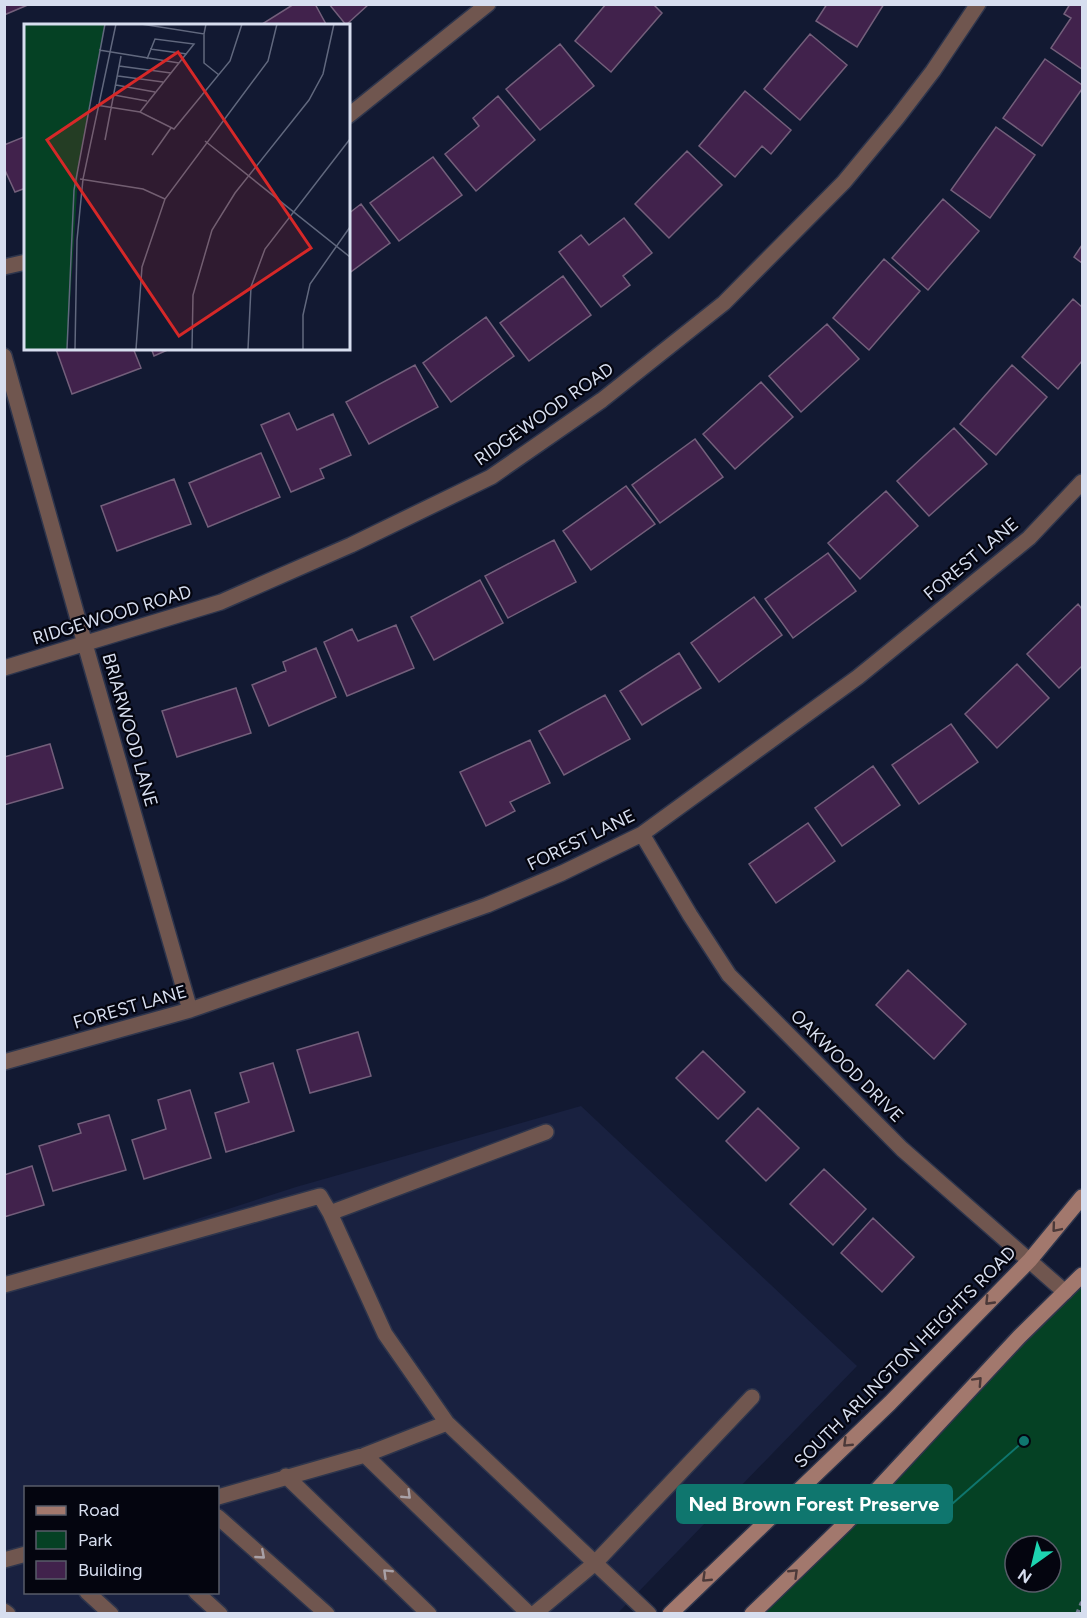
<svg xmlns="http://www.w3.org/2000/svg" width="1087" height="1618" font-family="Figtree,sans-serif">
	<rect width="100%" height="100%" fill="#121932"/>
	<!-- built -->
	<path fill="#192140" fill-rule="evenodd" d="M581 1106 857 1366 618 1613H5L4 1281 296 1187ZM26 1488H218V1592H26Z"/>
	<!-- green -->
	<path fill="#054124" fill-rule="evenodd" d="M1082 1274V1613L752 1614ZM1015 1546H1051V1582H1015Z"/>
	<!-- building -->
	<path fill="#41224c" stroke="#735f7b" stroke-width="1.5" d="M4 4H30L4 15Z
		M294 4H315L327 26H259Z
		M329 4H369L346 25Z
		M606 4H653L662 13 611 72 575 41Z
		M827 4H884L857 47 816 21Z
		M1070 4H1082V69L1051 48 1071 18 1064 14Z
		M810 34 847 65 800 120 764 89Z
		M560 44 594 86 540 130 506 89Z
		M1045 59 1082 85V89L1042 146 1003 118Z
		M745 91 791 130 771 154 762 146 735 177 699 146Z
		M498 96 535 140 476 191 445 154 479 126 473 118Z
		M996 127 1035 155 990 218 951 190Z
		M26 136V188L15 192 4 168V145Z
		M687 151 722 185 669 238 635 204Z
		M433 157 462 195 399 241 370 203Z
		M943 199 979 231 928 290 892 258Z
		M361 204 390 243 348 274V214Z
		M624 218 652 253 623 276 630 285 601 307 559 252 581 235 589 245Z
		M1082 245V263L1074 257Z
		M884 259 920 291 869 350 833 318Z
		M563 276 591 315 529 361 500 323Z
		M1073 299 1082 307V361L1058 389 1022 357Z
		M486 317 514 356 451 402 423 363Z
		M827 324 859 359 801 412 769 376Z
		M59 348H133L141 368 72 394 56 349Z
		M151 348H172L154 356Z
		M415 365 438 407 369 444 346 402Z
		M1012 365 1047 397 996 455 960 424Z
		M761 382 793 417 735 469 703 434Z
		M289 413 297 430 333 414 351 455 320 469 324 478 291 492 261 425Z
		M954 428 987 464 929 516 897 481Z
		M695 439 723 477 660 523 632 485Z
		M261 453 280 497 208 527 189 483Z
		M174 479 191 524 117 551 101 506Z
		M626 486 655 524 591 570 563 531Z
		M886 491 918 526 860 579 828 543Z
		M554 540 576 582 508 618 485 576Z
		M828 553 856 591 793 638 765 599Z
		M480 580 503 623 434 660 411 617Z
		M754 597 782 635 719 682 691 643Z
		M1078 604 1082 609V666L1059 688 1027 654Z
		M396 625 414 668 347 696 324 642 352 629 358 641Z
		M316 648 336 697 269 726 252 685 286 671 283 662Z
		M679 653 701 688 642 725 620 691Z
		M1017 664 1049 698 997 748 965 714Z
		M236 688 251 733 177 757 162 711Z
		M605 695 630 739 564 775 539 731Z
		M951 724 978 762 919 804 892 765Z
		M530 740 550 783 510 802 515 811 486 826 460 772Z
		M50 744 63 788 4 805V757Z
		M873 766 900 805 842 846 815 808Z
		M808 823 835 861 776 903 749 864Z
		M908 970 966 1024 934 1059 876 1005Z
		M358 1032 371 1076 310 1093 297 1050Z
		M703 1051 745 1092 718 1119 676 1078Z
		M273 1063 294 1131 226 1152 215 1113 249 1102 240 1073Z
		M190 1090 211 1158 144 1179 132 1140 166 1129 158 1100Z
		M758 1108 799 1148 766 1181 726 1141Z
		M109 1115 126 1170 53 1191 39 1146 81 1133 78 1124Z
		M32 1166 44 1205 4 1217V1175Z
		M824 1169 866 1209 833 1245 790 1204Z
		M873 1218 914 1257 882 1292 841 1253Z"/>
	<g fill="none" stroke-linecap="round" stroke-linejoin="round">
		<defs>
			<path id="lane" d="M330 1213 546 1132
				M4 1285 320 1196 330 1213 385 1334 447 1423 649 1614
				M365 1455 529 1614
				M286 1476 429 1614
				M218 1497 365 1455 447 1423
				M218 1517 327 1614
				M4 1560 26 1554
				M87 1592 111 1614
				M196 1592 220 1614
				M4 1611 8 1614
				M534 1614 595 1563 752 1397"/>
			<path id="street" d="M348 116 488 4
				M4 267 26 262
				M4 356 85 644 190 1010
				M4 668 221 602 351 545 491 477 602 400 724 303 844 182 897 118 933 71 978 4
				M642 834 690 915 729 975 902 1149 1065 1292
				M4 1062 190 1010 325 963 487 905 562 873 642 834 858 677 1029 538 1082 482"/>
			<path id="secondary" d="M670 1614 890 1403 1030 1260 1082 1197
				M752 1614 847 1522 1019 1337 1082 1275"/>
		</defs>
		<!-- lane casing -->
		<use href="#lane" stroke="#2e354c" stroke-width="18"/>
		<!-- street casing -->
		<use href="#street" stroke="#2e354c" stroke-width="18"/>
		<!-- secondary casing -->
		<use href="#secondary" stroke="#2e354c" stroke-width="18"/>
		<!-- path -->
		<path stroke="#71788d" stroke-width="4" stroke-dasharray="4.5 4.5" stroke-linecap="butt" d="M1077 1614 1082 1602"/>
		<!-- lane -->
		<use href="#lane" stroke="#70564f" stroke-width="15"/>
		<!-- street -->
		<use href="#street" stroke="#70564f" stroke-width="15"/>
		<!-- secondary -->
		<use href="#secondary" stroke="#a2786d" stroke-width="15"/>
	</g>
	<!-- one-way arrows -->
	<defs><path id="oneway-chevron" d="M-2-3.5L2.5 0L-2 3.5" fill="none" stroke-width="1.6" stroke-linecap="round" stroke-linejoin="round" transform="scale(1.5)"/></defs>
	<g stroke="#4b3939">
		<use href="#oneway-chevron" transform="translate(1056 1228) rotate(130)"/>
		<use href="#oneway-chevron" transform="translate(989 1301) rotate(134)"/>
		<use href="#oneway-chevron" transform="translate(978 1381) rotate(-47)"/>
		<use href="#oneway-chevron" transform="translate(847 1443) rotate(136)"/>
		<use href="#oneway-chevron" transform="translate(794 1573) rotate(-44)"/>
		<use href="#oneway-chevron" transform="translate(706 1578) rotate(136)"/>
	</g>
	<g stroke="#a9a1a7">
		<use href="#oneway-chevron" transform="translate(407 1495) rotate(44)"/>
		<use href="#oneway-chevron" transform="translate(261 1555) rotate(41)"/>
		<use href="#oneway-chevron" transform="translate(387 1573) rotate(-136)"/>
	</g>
	<g text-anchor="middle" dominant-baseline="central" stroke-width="4.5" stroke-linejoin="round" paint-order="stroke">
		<!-- street labels -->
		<g font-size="18" fill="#d7deef" stroke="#04050f">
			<text transform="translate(544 414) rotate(-35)">RIDGEWOOD ROAD</text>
			<text transform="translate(971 559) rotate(-40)">FOREST LANE</text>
			<text transform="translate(112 615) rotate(-17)">RIDGEWOOD ROAD</text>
			<text transform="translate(130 730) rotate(74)">BRIARWOOD LANE</text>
			<text transform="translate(581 840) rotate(-26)">FOREST LANE</text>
			<text transform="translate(130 1007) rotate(-16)">FOREST LANE</text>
			<text transform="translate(847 1066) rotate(45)">OAKWOOD DRIVE</text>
			<text transform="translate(905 1357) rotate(-45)">SOUTH ARLINGTON HEIGHTS ROAD</text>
		</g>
	</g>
	<!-- overview -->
	<g transform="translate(24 24)">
		<rect width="326" height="326" fill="#121932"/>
		<path d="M0 0H81L55 137 43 325H0Z" fill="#054124"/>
		<path fill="none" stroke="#61687e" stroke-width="1.5" d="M117 0 180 10 182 0M180 10V39L195 51M126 25 163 30M75 26 155 39M95 42 147 49M94 52 139 58M92 61 131 68M90 71 123 77M72 81 116 88 150 105 206 37 218 0M116 88 170 20 131 15 123 35M81 116 97 32M181 117 326 233M128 131 147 104M56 155 119 165 141 175M43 325 50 166 81 0M51 325 53 216 59 155 92 0M112 325 118 243 141 175 244 37 253 0M168 325 169 271 188 206 211 169 285 76 299 50 310 0M224 325 227 263 241 225 326 115M279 325V291L286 260 326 203"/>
		<path fill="#d62828" fill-opacity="0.15" stroke="#d62828" stroke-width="3" d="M154 28 287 224 155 312 23 116Z"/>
		<rect width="326" height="326" fill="none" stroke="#d7deef" stroke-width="3"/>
	</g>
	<!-- callouts -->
	<path fill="none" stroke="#0f766e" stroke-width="2" d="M1024 1441L952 1504"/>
	<circle fill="#0f766e" stroke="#04050f" stroke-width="2" cx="1024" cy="1441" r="6"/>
	<rect fill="#0f766e" stroke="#0f766e" stroke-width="2" x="677" y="1485" width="275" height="38" rx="6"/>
	<g font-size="20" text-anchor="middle" font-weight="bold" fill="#fff">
		<text x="814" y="1511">Ned Brown Forest Preserve</text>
	</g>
	<!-- border -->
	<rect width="1087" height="1618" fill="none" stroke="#d7deef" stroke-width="12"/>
	<!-- legend -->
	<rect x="24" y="1486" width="195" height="108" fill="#04050f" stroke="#585c69" stroke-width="1.5"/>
	<rect x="36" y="1506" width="30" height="9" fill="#a2786d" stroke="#585c69" stroke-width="1.5"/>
	<text x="78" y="1516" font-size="18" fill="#d7deef">Road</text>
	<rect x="36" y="1531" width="30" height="18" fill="#054124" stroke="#585c69" stroke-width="1.5"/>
	<text x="78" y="1546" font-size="18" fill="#d7deef">Park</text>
	<rect x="36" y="1561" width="30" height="18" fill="#41224c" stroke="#585c69" stroke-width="1.5"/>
	<text x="78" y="1576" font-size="18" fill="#d7deef">Building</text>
	<!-- north arrow -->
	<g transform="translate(1033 1564) rotate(214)"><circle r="28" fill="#04050f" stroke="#585c69" stroke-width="1.5"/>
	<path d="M0-4.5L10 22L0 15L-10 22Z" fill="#1dd5b1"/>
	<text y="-9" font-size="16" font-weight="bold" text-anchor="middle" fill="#d7deef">N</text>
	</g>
</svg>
